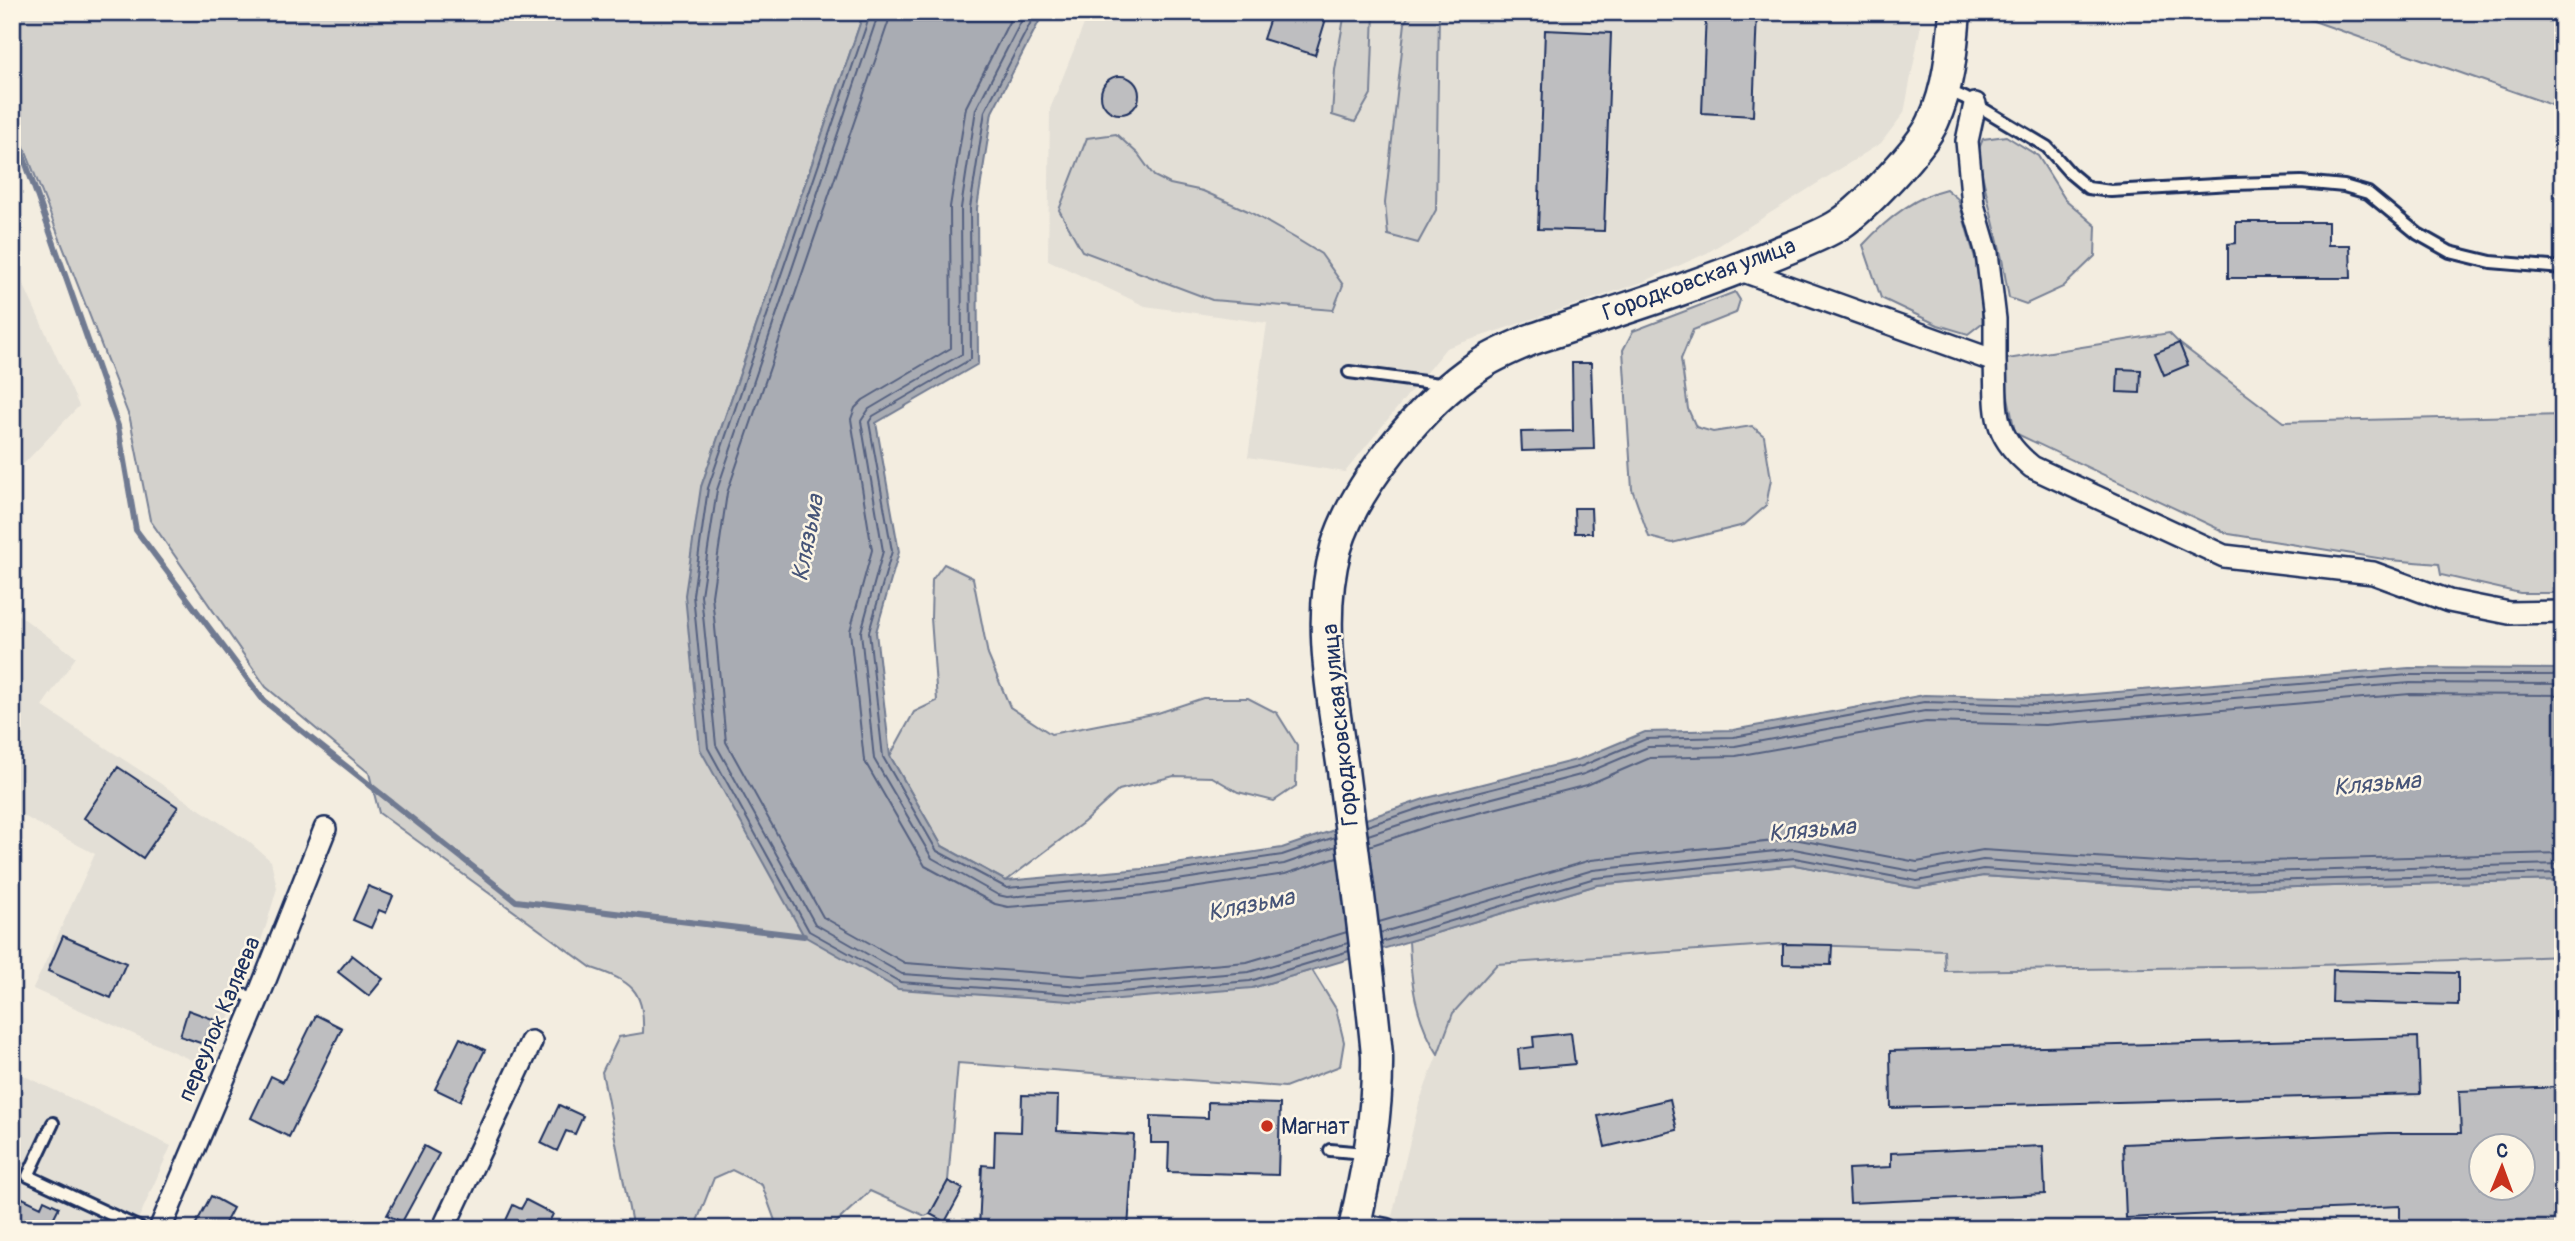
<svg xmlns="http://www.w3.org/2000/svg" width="2575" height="1241" font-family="Pangolin,sans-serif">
	<rect width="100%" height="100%" fill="#f3ede0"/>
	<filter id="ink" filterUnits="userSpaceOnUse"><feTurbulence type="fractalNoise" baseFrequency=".0143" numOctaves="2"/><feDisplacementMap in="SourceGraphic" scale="14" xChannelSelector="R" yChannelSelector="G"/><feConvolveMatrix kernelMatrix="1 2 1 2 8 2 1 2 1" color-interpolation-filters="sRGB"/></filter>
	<g filter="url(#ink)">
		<!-- built -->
		<path fill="#e3dfd6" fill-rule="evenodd" d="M1089 12H1920V30L1904 113 1881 143 1707 253 1643 282 1446 348 1345 472 1248 457 1267 323 1145 306 1048 260 1050 109Z
			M12 259 79 406 12 476Z
			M12 610 76 657 42 706 248 841 271 861 277 888 266 926 249 975 207 1067 33 989 95 854 12 810Z
			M1783 944 1945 950V971L2291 966 2563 956V1229H1389L1419 1103 1453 1013 1497 964ZM2480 1146H2522V1188H2480Z
			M12 1070 171 1146 134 1229H12Z"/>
		<!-- green -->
		<path fill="#d3d1cc" stroke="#778095" stroke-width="2" d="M12 12H864L701 487 700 749 1252 988 1312 970 1336 1009 1344 1042 1340 1066 1285 1087 958 1063 948 1181 930 1214 925 1216 870 1191 829 1229H778L762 1185 732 1170 714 1178 694 1229H633L602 1072 619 1037 643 1033C645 990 631 981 592 968L379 813 369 773 266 687 150 520 130 419 12 116Z
			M1345 12H1374L1371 94 1355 122 1332 115 1335 70Z
			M1410 12H1439L1436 210 1418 243 1388 235 1385 203 1405 23Z
			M2288 12H2563V109Z
			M1116 134 1138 154 1154 176 1170 184 1203 191 1248 211 1295 238 1321 254 1343 285 1333 310 1212 300 1082 251 1059 210 1087 138Z
			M2006 136 2038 156 2065 199 2096 226 2095 256 2063 287 2026 304 2009 298 2002 259 1977 153 1983 139Z
			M1946 189 1958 199 1975 258 1982 300V323L1968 334 1938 325 1881 298 1863 245C1885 221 1913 197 1946 189Z
			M1735 292 1740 300 1736 313 1693 330 1681 359 1688 409 1696 427 1713 432 1752 426 1764 436 1771 479 1766 506 1744 525 1672 543 1649 537 1632 489 1623 350 1633 331Z
			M2169 333 2179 343 2283 422 2563 415V593H2520L2441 575 2439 564 2390 560 2229 534 2015 433 2001 360Z
			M944 564 973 578 988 655 1010 707 1051 734 1158 713 1203 698H1248L1277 713 1297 745 1296 786 1274 801 1238 792 1212 777 1174 776 1119 790 1084 822 1006 881 942 846 890 756 914 712 937 701 931 618 932 580Z
			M1795 865 1917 888 1983 876 2188 890 2563 880V956L2291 966 1945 971 1944 950 1783 944 1497 964 1453 1013 1438 1054C1415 1019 1411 982 1409 941L1597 885Z"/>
		<!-- water -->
		<path fill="#a9acb3" stroke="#707a91" stroke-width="2" d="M864 12H1044L992 112 977 208 978 364 876 423 899 552 876 632 890 756 942 846 1006 881 1142 869 1282 848 1427 798 1580 759 1645 732 1733 730 1924 695 2045 698 2409 668 2563 669V880L2188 890 1983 876 1917 888 1795 865 1597 885 1252 988 1083 1002 898 989 804 936 700 749 685 595 701 487Z"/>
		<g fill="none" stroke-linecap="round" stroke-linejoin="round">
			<!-- shore -->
			<path stroke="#546180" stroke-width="2" d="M871 12 708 488 693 595 708 748 809 931 900 982 1084 995 1250 981 1349 951
				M879 12 717 490 701 595 716 745 815 924 902 974 1083 986 1249 972 1348 943
				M890 12 888 23 727 493 712 596 726 742 823 917 905 963 1083 976 1247 962 1347 932
				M1014 12 966 107 950 207 951 348 863 400 855 408 851 419 872 550 850 631 864 760 925 866 995 904 1008 907 1146 895 1285 874 1337 857
				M1026 12 976 109 961 208 962 354 869 409 861 421 883 551 861 632 874 759 932 858 998 895 1007 897 1144 885 1284 864 1336 846
				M1036 12 985 111 970 208 971 359 873 416 869 422 892 551 869 632 883 757 937 851 1007 888 1143 876 1282 855 1335 837
				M1367 826 1429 805 1582 766 1646 739 1734 737 1924 702 2045 705 2409 675H2563
				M1368 835 1432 814 1584 774 1648 747 1735 746 1925 711 2045 714 2410 683 2563 684
				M1369 846 1435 824 1587 785 1650 758 1736 756 1926 722 2045 725 2410 694 2563 695
				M1379 922 1591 860 1794 839 1917 862 1983 850 2189 863 2563 853
				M1380 933 1593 870 1794 849 1917 872 1983 860 2188 874 2563 864
				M1381 942 1595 878 1795 858 1917 881 1983 869 2188 883 2563 873"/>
			<!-- stream -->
			<path stroke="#707a91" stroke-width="6" d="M12 124 118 426 136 530 264 701 516 901 804 936"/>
		</g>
		<!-- building -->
		<path fill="#bebec0" stroke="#1b2f5e" stroke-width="2" fill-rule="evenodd" d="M1272 12H1328L1315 55 1263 39Z
			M1706 12H1757L1753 116 1702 113Z
			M1545 30 1611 33 1604 231 1538 229Z
			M1101 95a19 19 0 1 1 38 0a19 19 0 1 1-38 0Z
			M2236 222H2328V245H2350L2351 278H2228V244L2236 243Z
			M2179 343 2188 365 2164 375 2155 353Z
			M1572 363H1591L1594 449 1522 451 1521 432 1573 431Z
			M2118 369 2141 370 2140 393 2117 392Z
			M1574 508H1591L1592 533H1575Z
			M118 767 178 807 143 858 84 818Z
			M368 886 393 896 386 913 379 910 371 928 353 920Z
			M63 936 126 963 111 998 48 971Z
			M1783 944 1832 945 1831 965 1783 964Z
			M352 955 383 979 369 996 338 972Z
			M2333 970 2458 973V1005L2332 1002Z
			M188 1010 221 1022 212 1047 180 1036Z
			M316 1015 342 1028 289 1137 251 1118 271 1076 283 1082Z
			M1571 1033 1575 1064 1520 1069 1518 1049 1534 1047 1533 1037Z
			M2418 1037 2420 1094 1891 1108 1890 1051Z
			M460 1038 485 1050 460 1101 435 1089Z
			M2563 1087V1229H2400V1206L2126 1218 2123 1144 2388 1133H2461L2459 1091ZM2481 1146H2523V1188H2481Z
			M1022 1095 1058 1096 1057 1131 1134 1135 1128 1229H979L982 1165 994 1166 995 1131 1021 1132Z
			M1670 1099 1677 1130 1605 1147 1598 1116Z
			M1208 1102 1280 1104 1278 1175 1168 1172 1169 1143H1151V1116L1208 1118Z
			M559 1105 583 1116 575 1134 566 1131 557 1151 541 1143Z
			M424 1146 439 1154 402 1222 387 1215Z
			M2043 1146 2045 1194 1850 1203 1848 1169 1891 1167V1153Z
			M948 1181 963 1189 945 1222 930 1214Z
			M12 1193 41 1207 44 1200 59 1207 48 1229H12Z
			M211 1196 233 1208 222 1229H193Z
			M526 1200 553 1214 546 1229H502L513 1205 521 1209Z"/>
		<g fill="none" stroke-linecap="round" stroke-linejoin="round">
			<defs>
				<path id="lane" d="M1947 90 1965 98 2047 147 2070 173 2088 188 2111 191 2232 184 2301 182 2344 186 2368 193 2418 234 2450 252 2491 262 2563 268
					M1349 372 1447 385
					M241 993 257 1000
					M53 1123 28 1176 142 1229
					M1330 1150 1365 1153
					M1358 1219 1390 1225"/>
				<path id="street" d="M1975 104 1967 141 1973 205 1987 253 1995 319V361
					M1738 269 1995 361C1997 411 1990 433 2032 467L2224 556 2373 573 2449 601 2509 613 2563 612
					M160 1229 257 1000 325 829
					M443 1229 531 1042"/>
				<path id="secondary" d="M1354 1229C1367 1170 1378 1115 1377 1055 1368 960 1355 865 1343 770 1333 698 1316 620 1336 548 1354 486 1424 401 1478 366 1494 355 1512 348 1530 340 1611 313 1693 288 1772 255 1793 246 1822 236 1840 224 1864 208 1922 147 1933 122 1949 88 1952 49 1955 12"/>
			</defs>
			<!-- lane casing -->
			<use href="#lane" stroke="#1b2f5e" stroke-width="16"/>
			<!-- street casing -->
			<use href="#street" stroke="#1b2f5e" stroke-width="26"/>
			<!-- secondary casing -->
			<use href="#secondary" stroke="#1b2f5e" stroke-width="35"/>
			<!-- lane -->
			<use href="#lane" stroke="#fcf5e5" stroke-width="10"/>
			<!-- street -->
			<use href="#street" stroke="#fcf5e5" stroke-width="21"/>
			<!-- secondary -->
			<use href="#secondary" stroke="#fcf5e5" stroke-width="30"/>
		</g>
	</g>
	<!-- markers -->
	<circle fill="#c8321e" stroke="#fcf5e5" stroke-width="2.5" cx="1267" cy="1126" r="7"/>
	<g text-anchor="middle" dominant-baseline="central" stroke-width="5" stroke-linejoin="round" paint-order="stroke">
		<!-- street labels -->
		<g font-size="23" fill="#1b2f5e" stroke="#fcf5e5">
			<text transform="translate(1699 279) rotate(-20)">Городковская улица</text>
			<text transform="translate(1340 725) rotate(-96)">Городковская улица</text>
			<text transform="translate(219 1019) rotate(-67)">переулок Каляева</text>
		</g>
		<!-- poi labels -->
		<g font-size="23" fill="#1b2f5e" stroke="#fcf5e5" text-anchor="start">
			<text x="1281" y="1126">Магнат</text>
		</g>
		<!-- water labels -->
		<g font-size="24" font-style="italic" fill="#465478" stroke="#fcf5e5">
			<text transform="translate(808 538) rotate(-79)">Клязьма</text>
			<text transform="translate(2377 784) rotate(-5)">Клязьма</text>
			<text transform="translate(1812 830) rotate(-5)">Клязьма</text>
			<text transform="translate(1251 905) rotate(-11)">Клязьма</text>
		</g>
	</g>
	<!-- margin -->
	<rect width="2575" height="1241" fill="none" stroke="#fcf5e5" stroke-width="42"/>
	<rect x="21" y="21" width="2533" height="1199" fill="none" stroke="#1b2f5e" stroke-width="2.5" filter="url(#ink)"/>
	<!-- north arrow -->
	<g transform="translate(2502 1167) rotate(1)"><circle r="33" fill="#fcf5e5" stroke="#a2a6af" stroke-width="2"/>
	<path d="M0-5L12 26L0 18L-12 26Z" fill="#c8321e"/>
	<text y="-10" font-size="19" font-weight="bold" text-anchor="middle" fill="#1b2f5e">С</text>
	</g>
</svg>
